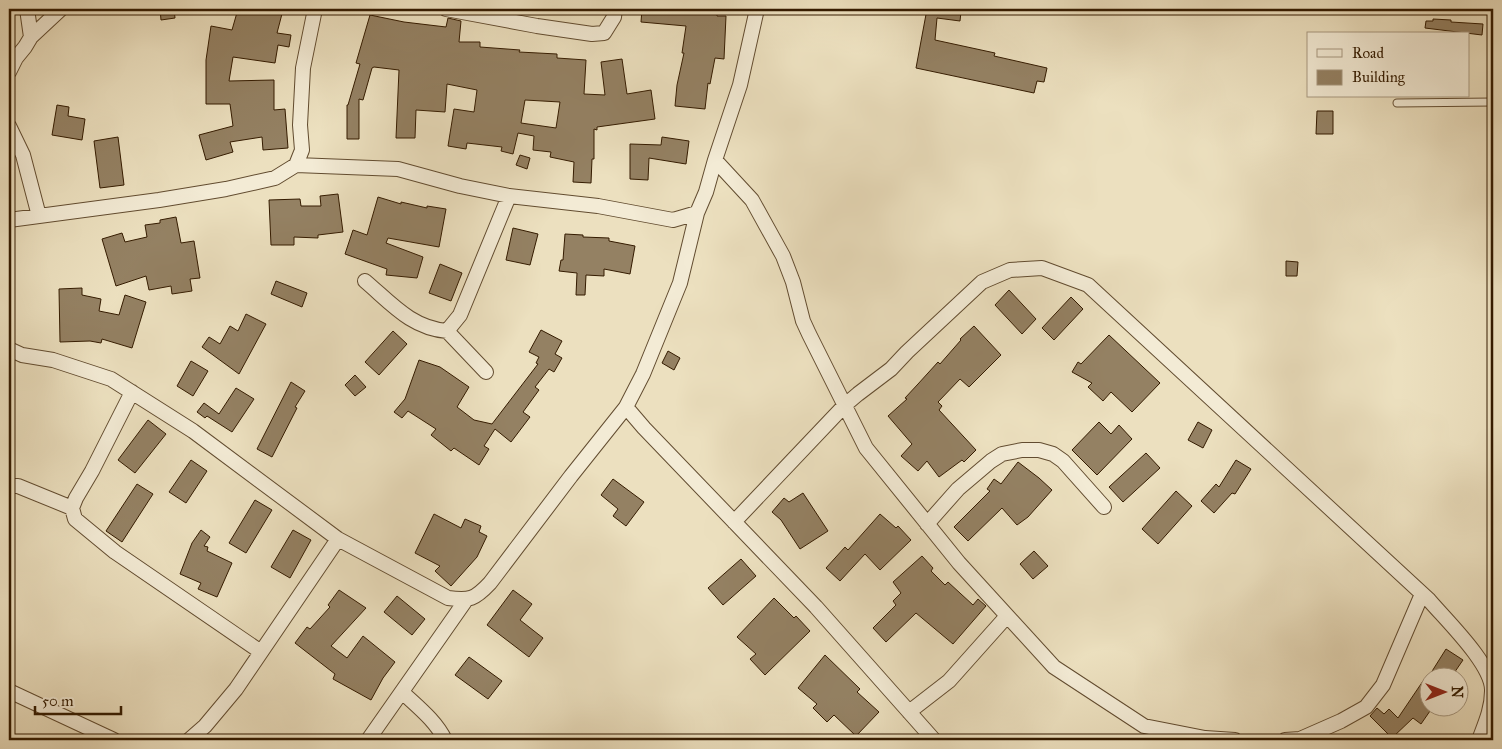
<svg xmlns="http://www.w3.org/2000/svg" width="1502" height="749" font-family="'IM FELL Great Primer',serif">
	<rect width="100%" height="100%" fill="#ece0bf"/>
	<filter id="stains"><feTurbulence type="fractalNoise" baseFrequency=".004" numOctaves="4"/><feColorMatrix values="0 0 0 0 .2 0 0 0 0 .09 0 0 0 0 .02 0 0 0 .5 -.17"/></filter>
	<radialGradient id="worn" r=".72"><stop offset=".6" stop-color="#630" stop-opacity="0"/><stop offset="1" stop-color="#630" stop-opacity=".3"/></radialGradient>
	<!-- building -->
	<path fill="#948163" stroke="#341b00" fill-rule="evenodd" d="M160 9H174L175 18 161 20Z
		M238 9H276L283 10 277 33 291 35 289 47 278 45 275 63 233 57 229 81 274 80V110L285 109 288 148 263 150 262 137 230 142 233 152 206 160 199 135 233 126 230 104H206V60L211 26 232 30Z
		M642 9H717V16H726L724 59 715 58 710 84 708 83 705 109 675 106 677 85 684 53H682L686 26 641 22Z
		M927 9 961 12 960 21 937 18 935 40 995 53 994 56 1047 68 1044 82 1037 81 1034 93 916 68Z
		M370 15 404 22 446 27 448 18 461 21 459 42H480V47L520 50 519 52 557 54V58L586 60 584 94 605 95 601 62 622 59 627 94 651 90 655 119 597 127V130L594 129V159H592L591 183 573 182 574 162 550 157 551 152 533 150 534 136 518 133 513 154 501 151 502 147 467 143 466 149 448 146 454 109 474 112 477 90 447 84 445 112 416 110 415 138H396L399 70 374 67 372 68 363 100 359 99V139H347V105H348L360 64 356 63ZM525 100 560 102 556 128 521 123Z
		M1433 19 1451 20V22L1483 24 1482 35 1425 28 1426 21H1433Z
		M57 105 69 107 68 116 85 119 82 140 52 135Z
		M1317 111H1333V134H1316Z
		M118 137 124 185 100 188 94 141Z
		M662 137 689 141 686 164 649 158 648 180 630 179V144L661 145Z
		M520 155 530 158 527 169 516 165Z
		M338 194 343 232 318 235V238L294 237V245H271L269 200 300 199 301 206H321L320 196Z
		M378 197 401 204V202L427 208V206L446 209 439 247 388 238 386 243 423 257 417 278 386 275 387 269 345 254 353 230 367 235Z
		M176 217 181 243 194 241 200 278 190 279 192 291 172 294 171 286 149 290 146 276 116 286 102 239 122 233 125 242 147 237 145 225 160 223V220Z
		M513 228 538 234 530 265 506 260Z
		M565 234 583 235V237L609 238V241L635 246 630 274 604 269V276L586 275 585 295H576L577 273 559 271 561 260H563Z
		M1286 261 1298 262 1297 276H1286Z
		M440 264 462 273 451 301 429 293Z
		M276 281 307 293 302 307 271 294Z
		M82 288V295L101 299 99 311 119 315 125 295 146 302 132 348 102 339 101 343 90 341 60 342 59 289Z
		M1009 290 1036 319 1022 334 995 305Z
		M1071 297 1083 309 1054 340 1042 328Z
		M246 314 266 324 239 374 202 347 209 337 220 344 230 326 238 331Z
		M974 326 1001 355 969 387 960 379 938 402 942 406 939 410 976 450 964 462 962 460 939 477 927 461 918 471 901 456 912 444 888 416 907 399 905 398 918 384 938 362 940 364 961 340 960 339Z
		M541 330 562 341 555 354 562 358 554 372 549 369 535 387 539 390 523 412 530 417 511 442 495 429 484 446 489 449 479 465 454 448 451 451 431 435 436 429 408 411 402 418 394 412 405 399 419 360 440 367 469 387 457 407 474 420 492 424 538 364 536 363 539 357 529 352Z
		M393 331 407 344 379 375 365 362Z
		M1109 335 1160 383 1132 412 1111 392 1103 401 1088 387 1092 383 1072 372 1078 362 1081 364Z
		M668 351 680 358 674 370 662 363Z
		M191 361 208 371 193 396 177 386Z
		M355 375 366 387 355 396 345 385Z
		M291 382 305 391 295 407 297 408 272 457 257 449Z
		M236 388 254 399 232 432 207 416 205 418 197 412 204 403 219 414Z
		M148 420 166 434 135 473 118 460Z
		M1099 422 1111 434 1119 425 1132 439 1097 475 1072 450Z
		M1198 422 1212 430 1203 448 1188 440Z
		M1146 453 1160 468 1123 502 1109 487Z
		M191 460 207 471 186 503 169 492Z
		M1236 460 1251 469 1235 494 1232 493 1214 513 1201 501 1216 484 1219 487Z
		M1018 462 1039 478 1052 490 1028 517 1017 525 1002 508 968 541 954 527 990 491 987 489 994 479 1001 484Z
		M613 479 644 502 626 526 613 516 618 509 601 495Z
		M137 484 153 494 122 542 106 531Z
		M1176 491 1192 506 1158 544 1142 529Z
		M803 493 828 531 800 549 781 520 772 512 784 498 789 502Z
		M255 500 272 510 246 553 229 543Z
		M434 514 461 528 465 519 481 526 479 532 487 536 477 557 451 586 435 571 440 566 415 553Z
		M880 514 896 528 898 526 911 540 880 570 865 554 840 581 826 568 845 547 848 550Z
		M201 530 210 537 204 546 208 547 207 551 232 563 217 597 198 589 201 583 180 574 192 543Z
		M293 530 311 540 290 578 271 567Z
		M1034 551 1048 566 1033 579 1020 564Z
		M922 556 933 568 931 571 945 585 948 582 973 605 978 599 986 606 953 644 916 613 886 642 873 628 896 605 893 601 901 593 893 582Z
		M741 559 756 576 723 605 708 588Z
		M339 590 366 608 331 646 347 658 363 636 395 662 383 678 371 700 333 679 335 674 295 643 307 627 310 629 330 607 328 605Z
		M513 590 532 604 520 620 543 638 529 657 487 625Z
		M397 596 425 619 412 635 384 612Z
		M774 598 794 618 796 616 810 631 765 675 750 659 756 654 737 637Z
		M1446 649 1463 660 1452 676H1429Z
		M825 655 860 689 857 692 879 712 856 736 834 715 827 722 813 708 817 704 798 688Z
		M469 657 502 681 488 699 455 675Z
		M1423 681 1430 685V711L1421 724 1413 718 1392 738 1370 716 1377 708 1384 714 1389 709 1398 718Z"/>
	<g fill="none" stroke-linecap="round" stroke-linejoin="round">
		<defs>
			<path id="lane" d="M1397 103 1493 102"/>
			<path id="street" d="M446 9 537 26 592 34 604 33 614 17 615 9
				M31 37 61 9
				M9 72 16 58 25 47 31 37 27 9
				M9 126 23 155 39 216
				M715 160 752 200 783 256 793 282 803 321 809 334 866 448 959 563 1054 667 1144 726 1205 738 1235 740
				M296 165 398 169 460 186 509 196 598 206 673 220 697 213
				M9 220 159 200 226 189 275 178 296 165 302 150 300 125 303 68 315 9
				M365 281C391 303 411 328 447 331L460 315 509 196
				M447 331 486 372
				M9 349 22 355 53 360 111 379 193 431 338 539 448 598C470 601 475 599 490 583L571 476 626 407 643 374 680 283 697 213 706 192 715 160 740 85 757 9
				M132 392 92 471 76 498 72 508 75 519 115 552 261 652
				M626 407 644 428 816 607 934 740
				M9 486H18L72 508
				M734 522 845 405 858 394 891 369 907 352 982 282 1010 270 1042 268 1088 285 1429 600C1446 620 1493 665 1492 691 1492 709 1485 724 1479 740
				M927 524 958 489 991 461 1002 454 1022 450H1039L1053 454 1063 461 1104 507
				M9 691 114 740
				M402 692C418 707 436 721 445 740
				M909 712 949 681 1007 616
				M189 740 205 726 236 689 338 539
				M368 740 466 600
				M1285 740 1300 739 1341 721 1366 707 1383 685 1422 594"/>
		</defs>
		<!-- lane casing -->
		<use href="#lane" stroke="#624c30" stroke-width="9"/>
		<!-- street casing -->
		<use href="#street" stroke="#624c30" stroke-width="16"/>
		<!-- lane -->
		<use href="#lane" stroke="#f3ebd5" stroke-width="7"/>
		<!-- street -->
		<use href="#street" stroke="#f3ebd5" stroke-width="14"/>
	</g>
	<!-- margin -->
	<rect width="1502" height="749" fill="none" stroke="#ece0bf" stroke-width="30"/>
	<rect x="10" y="10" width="1482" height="729" fill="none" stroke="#341b00" stroke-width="2.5"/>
	<rect x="15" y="15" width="1472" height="719" fill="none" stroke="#341b00"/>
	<!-- legend -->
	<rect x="1307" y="32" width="162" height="65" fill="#f3ebd5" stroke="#a79880"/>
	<rect x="1317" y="49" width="25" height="8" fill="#f3ebd5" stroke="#a79880"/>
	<text x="1352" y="58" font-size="15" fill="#341b00">Road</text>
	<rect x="1317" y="70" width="25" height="15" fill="#948163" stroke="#a79880"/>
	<text x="1352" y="82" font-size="15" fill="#341b00">Building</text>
	<!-- north arrow -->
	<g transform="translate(1444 692) rotate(90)"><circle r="24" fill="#f3ebd5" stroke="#a79880"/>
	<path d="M0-4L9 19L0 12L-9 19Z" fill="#8f2418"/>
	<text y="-8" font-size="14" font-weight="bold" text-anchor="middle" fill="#341b00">N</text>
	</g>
	<!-- scale -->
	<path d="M35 706v8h86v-8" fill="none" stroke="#341b00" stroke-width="2.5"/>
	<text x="42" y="706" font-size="15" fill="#341b00" stroke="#f3ebd5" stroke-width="4" paint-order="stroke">50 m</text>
	<rect width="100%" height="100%" filter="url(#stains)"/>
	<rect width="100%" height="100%" fill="url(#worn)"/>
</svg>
